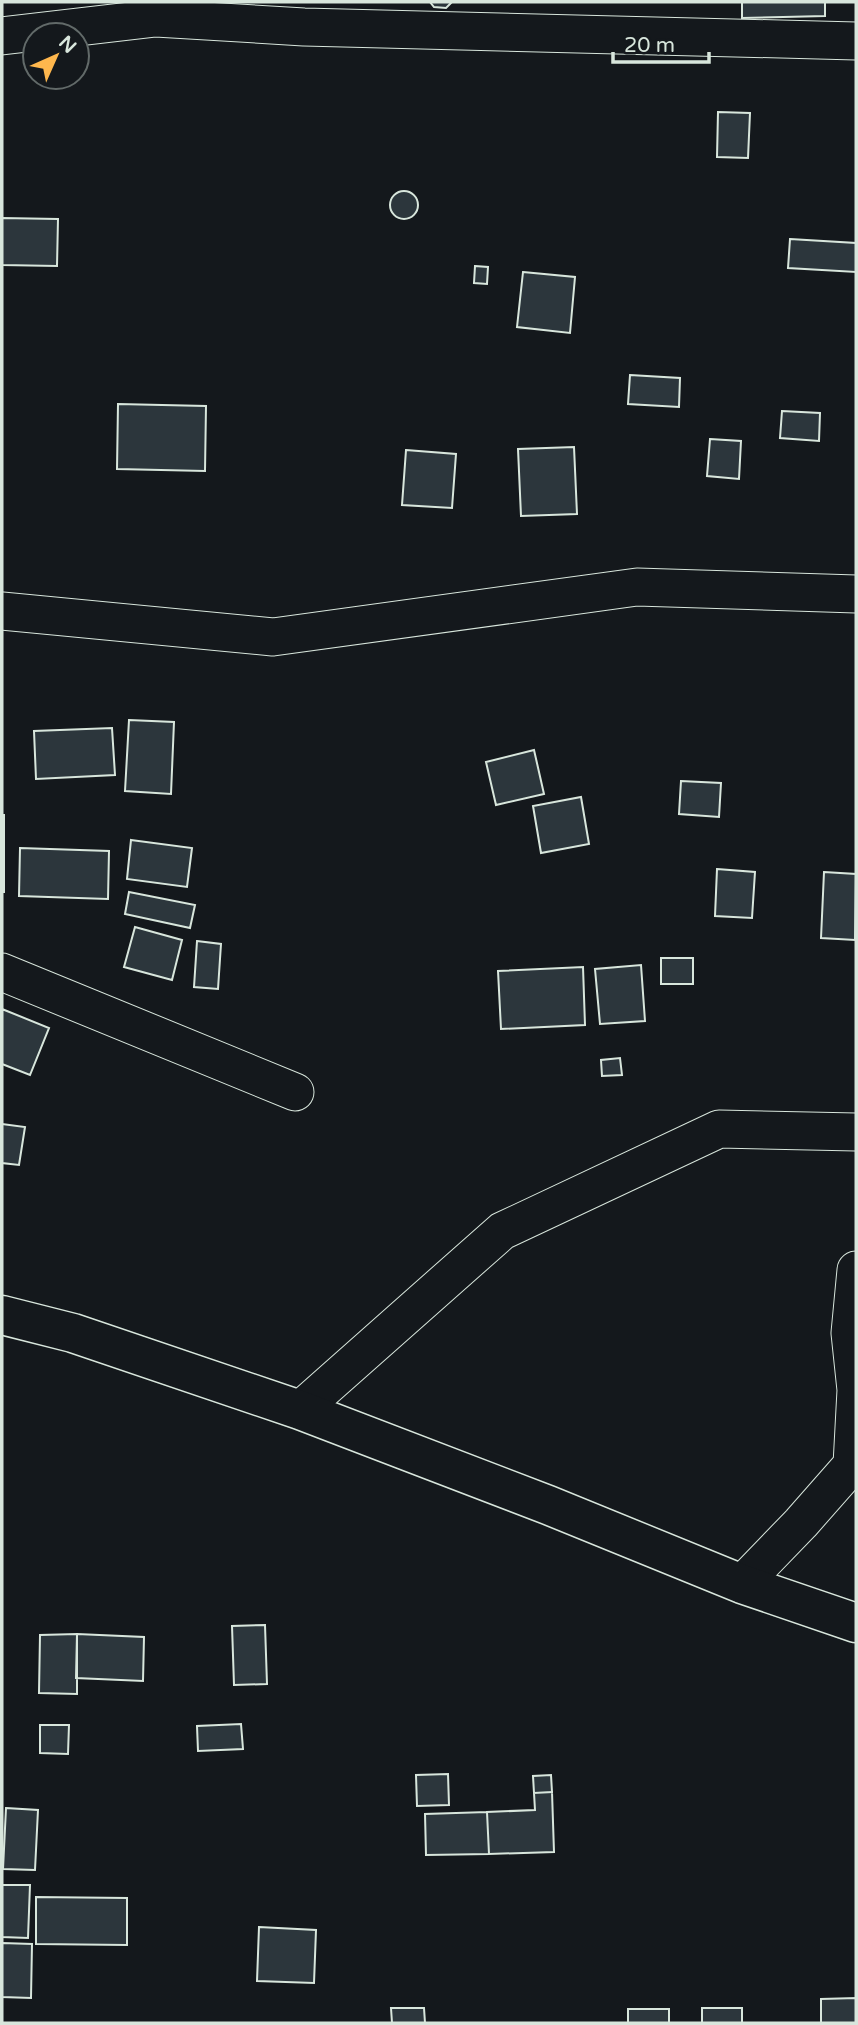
<svg xmlns="http://www.w3.org/2000/svg" width="858" height="2025" font-family="'Varela Round',sans-serif">
	<rect width="100%" height="100%" fill="#14181c"/>
	<!-- building -->
	<path fill="#2c363c" stroke="#d8e6dc" stroke-width="2" d="M430 2H452L446 8 434 7Z
		M742 2H825V16L742 18Z
		M718 112 750 113 748 158 717 157Z
		M390 205a14 14 0 1 1 28 0a14 14 0 1 1-28 0Z
		M2 218 58 219 57 266 2 265Z
		M790 239 856 243V272L788 268Z
		M475 266 488 267 487 284 474 283Z
		M523 272 575 277 570 333 517 327Z
		M630 375 680 378 679 407 628 404Z
		M118 404 206 406 205 471 117 469Z
		M782 411 820 413 819 441 780 438Z
		M710 439 741 441 739 479 707 476Z
		M574 447 577 514 521 516 518 449Z
		M406 450 456 454 452 508 402 505Z
		M129 720 174 722 171 794 125 791Z
		M112 728 115 775 36 779 34 731Z
		M534 750 544 794 496 805 486 762Z
		M681 781 721 783 719 817 679 814Z
		M581 797 589 844 541 853 533 806Z
		M2 815H4V892H2Z
		M131 840 192 848 187 887 127 879Z
		M20 848 109 851 108 899 19 896Z
		M717 869 755 872 752 918 715 916Z
		M824 872 856 874 855 940 821 938Z
		M129 892 195 905 190 928 125 914Z
		M135 927 182 940 172 980 124 967Z
		M197 941 221 944 218 989 194 987Z
		M661 958H693V984H661Z
		M641 965 645 1021 600 1024 595 969Z
		M583 967 585 1025 501 1029 498 971Z
		M2 1009 49 1028 30 1075 2 1064Z
		M620 1058 622 1075 602 1076 601 1060Z
		M2 1124 25 1127 19 1165 2 1163Z
		M265 1625 267 1684 234 1685 232 1626Z
		M77 1634V1694L39 1693 40 1635Z
		M77 1634 144 1637 143 1681 76 1678Z
		M241 1724 243 1749 198 1751 197 1726Z
		M40 1725H69L68 1754 40 1753Z
		M448 1774 449 1805 417 1806 416 1775Z
		M551 1775 552 1792 534 1793 533 1776Z
		M552 1792 554 1852 489 1854 487 1812 535 1810 534 1793Z
		M6 1808 38 1810 35 1870 3 1869Z
		M487 1812 489 1854 426 1855 425 1814Z
		M2 1885H30L28 1938 2 1937Z
		M36 1897 127 1898V1945L36 1944Z
		M259 1927 316 1930 314 1983 257 1981Z
		M2 1943 32 1944 31 1998 2 1997Z
		M856 1998V2023H821V1999Z
		M391 2008H424L425 2023H392Z
		M702 2008H742V2023H702Z
		M628 2009H669V2023H628Z"/>
	<g fill="none" stroke-linecap="round" stroke-linejoin="round">
		<defs>
			<path id="minor" d="M2 36 156 18 304 27 856 41
				M2 611 273 637 637 587 856 594
				M2 972 295 1092
				M300 1410 502 1231 719 1129 856 1132
				M742 1584 801 1523 852 1465 856 1390 850 1333 856 1270"/>
			<path id="major" d="M2 1315 73 1333 300 1410 548 1505 742 1584 856 1623"/>
		</defs>
		<!-- minor casing -->
		<use href="#minor" stroke="#d8e6dc" stroke-width="39"/>
		<!-- major casing -->
		<use href="#major" stroke="#d8e6dc" stroke-width="41"/>
		<!-- minor -->
		<use href="#minor" stroke="#14181c" stroke-width="37"/>
		<!-- major -->
		<use href="#major" stroke="#14181c" stroke-width="38"/>
	</g>
	<!-- border -->
	<rect width="858" height="2025" fill="none" stroke="#d8e6dc" stroke-width="7"/>
	<!-- north arrow -->
	<g transform="translate(56 56) rotate(45)"><circle r="33" fill="#14181c" stroke="#626a69" stroke-width="2"/>
	<path d="M0-5L12 26L0 18L-12 26Z" fill="#ffb74d"/>
	<text y="-10" font-size="19" font-weight="bold" text-anchor="middle" fill="#d8e6dc">N</text>
	</g>
	<!-- scale -->
	<path d="M613 52v10h96v-10" fill="none" stroke="#d8e6dc" stroke-width="3.5"/>
	<text x="624" y="52" font-size="21" fill="#d8e6dc" stroke="#14181c" stroke-width="5" paint-order="stroke">20 m</text>
</svg>
